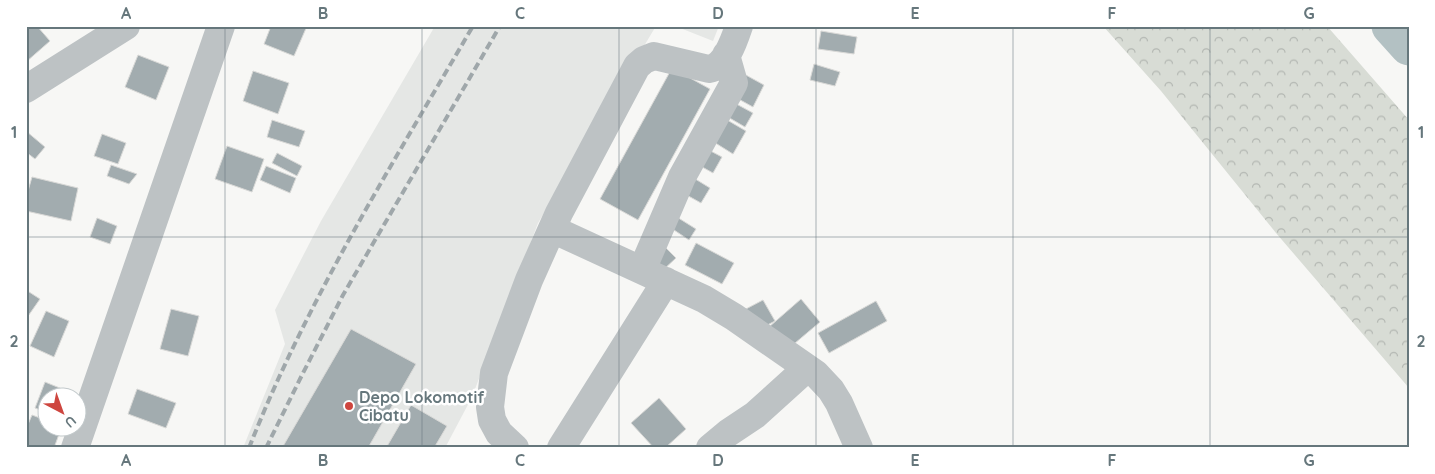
<svg xmlns="http://www.w3.org/2000/svg" width="1435" height="474" font-family="Quicksand,sans-serif">
	<defs>
		<pattern id="forest-crowns" width="20" height="18" patternUnits="userSpaceOnUse" patternTransform="scale(1.25)"><rect width="20" height="18" fill="#d8dcd5"/><path d="M2 6a3 3 0 1 1 6 0M12 15a3 3 0 1 1 6 0" fill="none" stroke="#b3b7b2"/></pattern>
	</defs>
	<rect width="100%" height="100%" fill="#f7f7f5"/>
	<!-- built -->
	<path fill="#e5e7e5" d="M435 26H656L538 223 472 397 445 448H243L285 344 275 310 321 221Z
		M675 26H719L713 41Z"/>
	<!-- forest -->
	<path fill="url(#forest-crowns)" d="M1103 26H1327L1409 120V388L1276 233 1161 91Z"/>
	<g fill="none" stroke-linecap="round" stroke-linejoin="round">
		<!-- river -->
		<path stroke="#b3c1c3" stroke-width="39" d="M1391 26 1409 46"/>
	</g>
	<!-- building -->
	<path fill="#a2acaf" stroke="#d9d9d7" d="M26 26H37L50 41 26 62Z
		M271 26H307L294 56 264 44Z
		M821 31 857 37 854 54 818 49Z
		M138 55 169 67 156 100 125 87Z
		M814 64 840 72 835 86 810 80Z
		M672 68 710 89 638 220 600 199Z
		M253 71 289 83 278 114 243 101Z
		M744 74 764 85 753 107 733 96Z
		M729 100 753 113 745 127 721 113Z
		M722 117 746 131 733 154 709 139Z
		M272 120 305 131 299 147 267 137Z
		M26 131 45 147 35 159 26 152Z
		M102 134 126 143 118 164 94 156Z
		M227 146 264 159 252 192 215 179Z
		M703 147 722 157 713 173 695 163Z
		M277 153 302 166 297 176 272 163Z
		M111 165 137 174 129 184 107 176Z
		M266 166 296 178 290 193 260 180Z
		M32 177 78 188 71 221 26 211V198Z
		M692 177 710 188 701 203 683 193Z
		M672 214 696 229 689 240 665 224Z
		M97 218 117 226 110 244 90 237Z
		M696 243 734 263 722 284 685 265Z
		M665 247 676 258 662 271 651 260Z
		M26 290 40 299 26 319Z
		M801 299 820 322 788 349 769 327Z
		M763 300 775 321 756 331 744 310Z
		M876 301 887 321 829 353 818 333Z
		M171 309 199 316 188 356 160 349Z
		M46 311 69 321 54 357 30 346Z
		M351 329 416 364 368 448H282Z
		M45 382 77 395 76 396H48V413L35 408Z
		M137 389 176 403 166 428 128 414Z
		M659 398 686 429 665 448H654L631 423Z
		M411 405 447 426 434 448H386Z
		M32 415 48 421V426H62L54 448H26V429Z"/>
	<g fill="none" stroke-linecap="round" stroke-linejoin="round">
		<!-- minor -->
		<path stroke="#bdc2c4" stroke-width="28" d="M26 89 126 26
			M552 229 704 299 734 317 816 374 831 390 839 403 859 448
			M642 270 682 177 734 83 726 55
			M75 448 221 26
			M515 448 499 433 492 420 490 407 494 373 529 280 559 213 637 66 644 60 654 56 709 69C726 66 734 41 739 26
			M561 448 666 281
			M710 448 728 433 755 415 807 368"/>
		<!-- rail -->
		<path stroke="#9fa7aa" stroke-width="4" stroke-dasharray="8 4" stroke-linecap="butt" d="M249 448C307 300 393 163 473 26
			M266 448 302 375 343 295 500 26"/>
	</g>
	<!-- grid -->
	<path fill="none" stroke="#66777c" stroke-width="1" stroke-opacity="0.55" d="M225 26V448M422 26V448M619 26V448M816 26V448M1013 26V448M1210 26V448M26 237H1409"/>
	<!-- markers -->
	<circle fill="#ce463f" stroke="#fff" stroke-width="2" cx="349" cy="406" r="5"/>
	<g text-anchor="middle" dominant-baseline="central" stroke-width="5" stroke-linejoin="round" paint-order="stroke">
		<!-- poi labels -->
		<g font-size="16" font-weight="bold" fill="#66777c" stroke="#fff" text-anchor="start">
			<text x="359" y="397">Depo Lokomotif<tspan x="359" dy="18">Cibatu</tspan></text>
		</g>
	</g>
	<!-- border -->
	<rect width="1435" height="474" fill="none" stroke="#ffffff" stroke-width="55"/>
	<!-- north arrow -->
	<g transform="translate(62 412) rotate(139)"><circle r="24" fill="#ffffff" stroke="#c2c9cb"/>
	<path d="M0-4L9 19L0 12L-9 19Z" fill="#ce463f"/>
	<text y="-8" font-size="14" font-weight="bold" text-anchor="middle" fill="#66777c">U</text>
	</g>
	<rect x="28" y="28" width="1380" height="418" fill="none" stroke="#66777c" stroke-width="2"/>
	<g font-size="16" text-anchor="middle" font-weight="bold" fill="#66777c">
		<text x="126" y="19">A</text>
		<text x="323" y="19">B</text>
		<text x="520" y="19">C</text>
		<text x="718" y="19">D</text>
		<text x="915" y="19">E</text>
		<text x="1112" y="19">F</text>
		<text x="1309" y="19">G</text>
		<text x="14" y="138">1</text>
		<text x="1421" y="138">1</text>
		<text x="14" y="347">2</text>
		<text x="1421" y="347">2</text>
		<text x="126" y="466">A</text>
		<text x="323" y="466">B</text>
		<text x="520" y="466">C</text>
		<text x="718" y="466">D</text>
		<text x="915" y="466">E</text>
		<text x="1112" y="466">F</text>
		<text x="1309" y="466">G</text>
	</g>
</svg>
